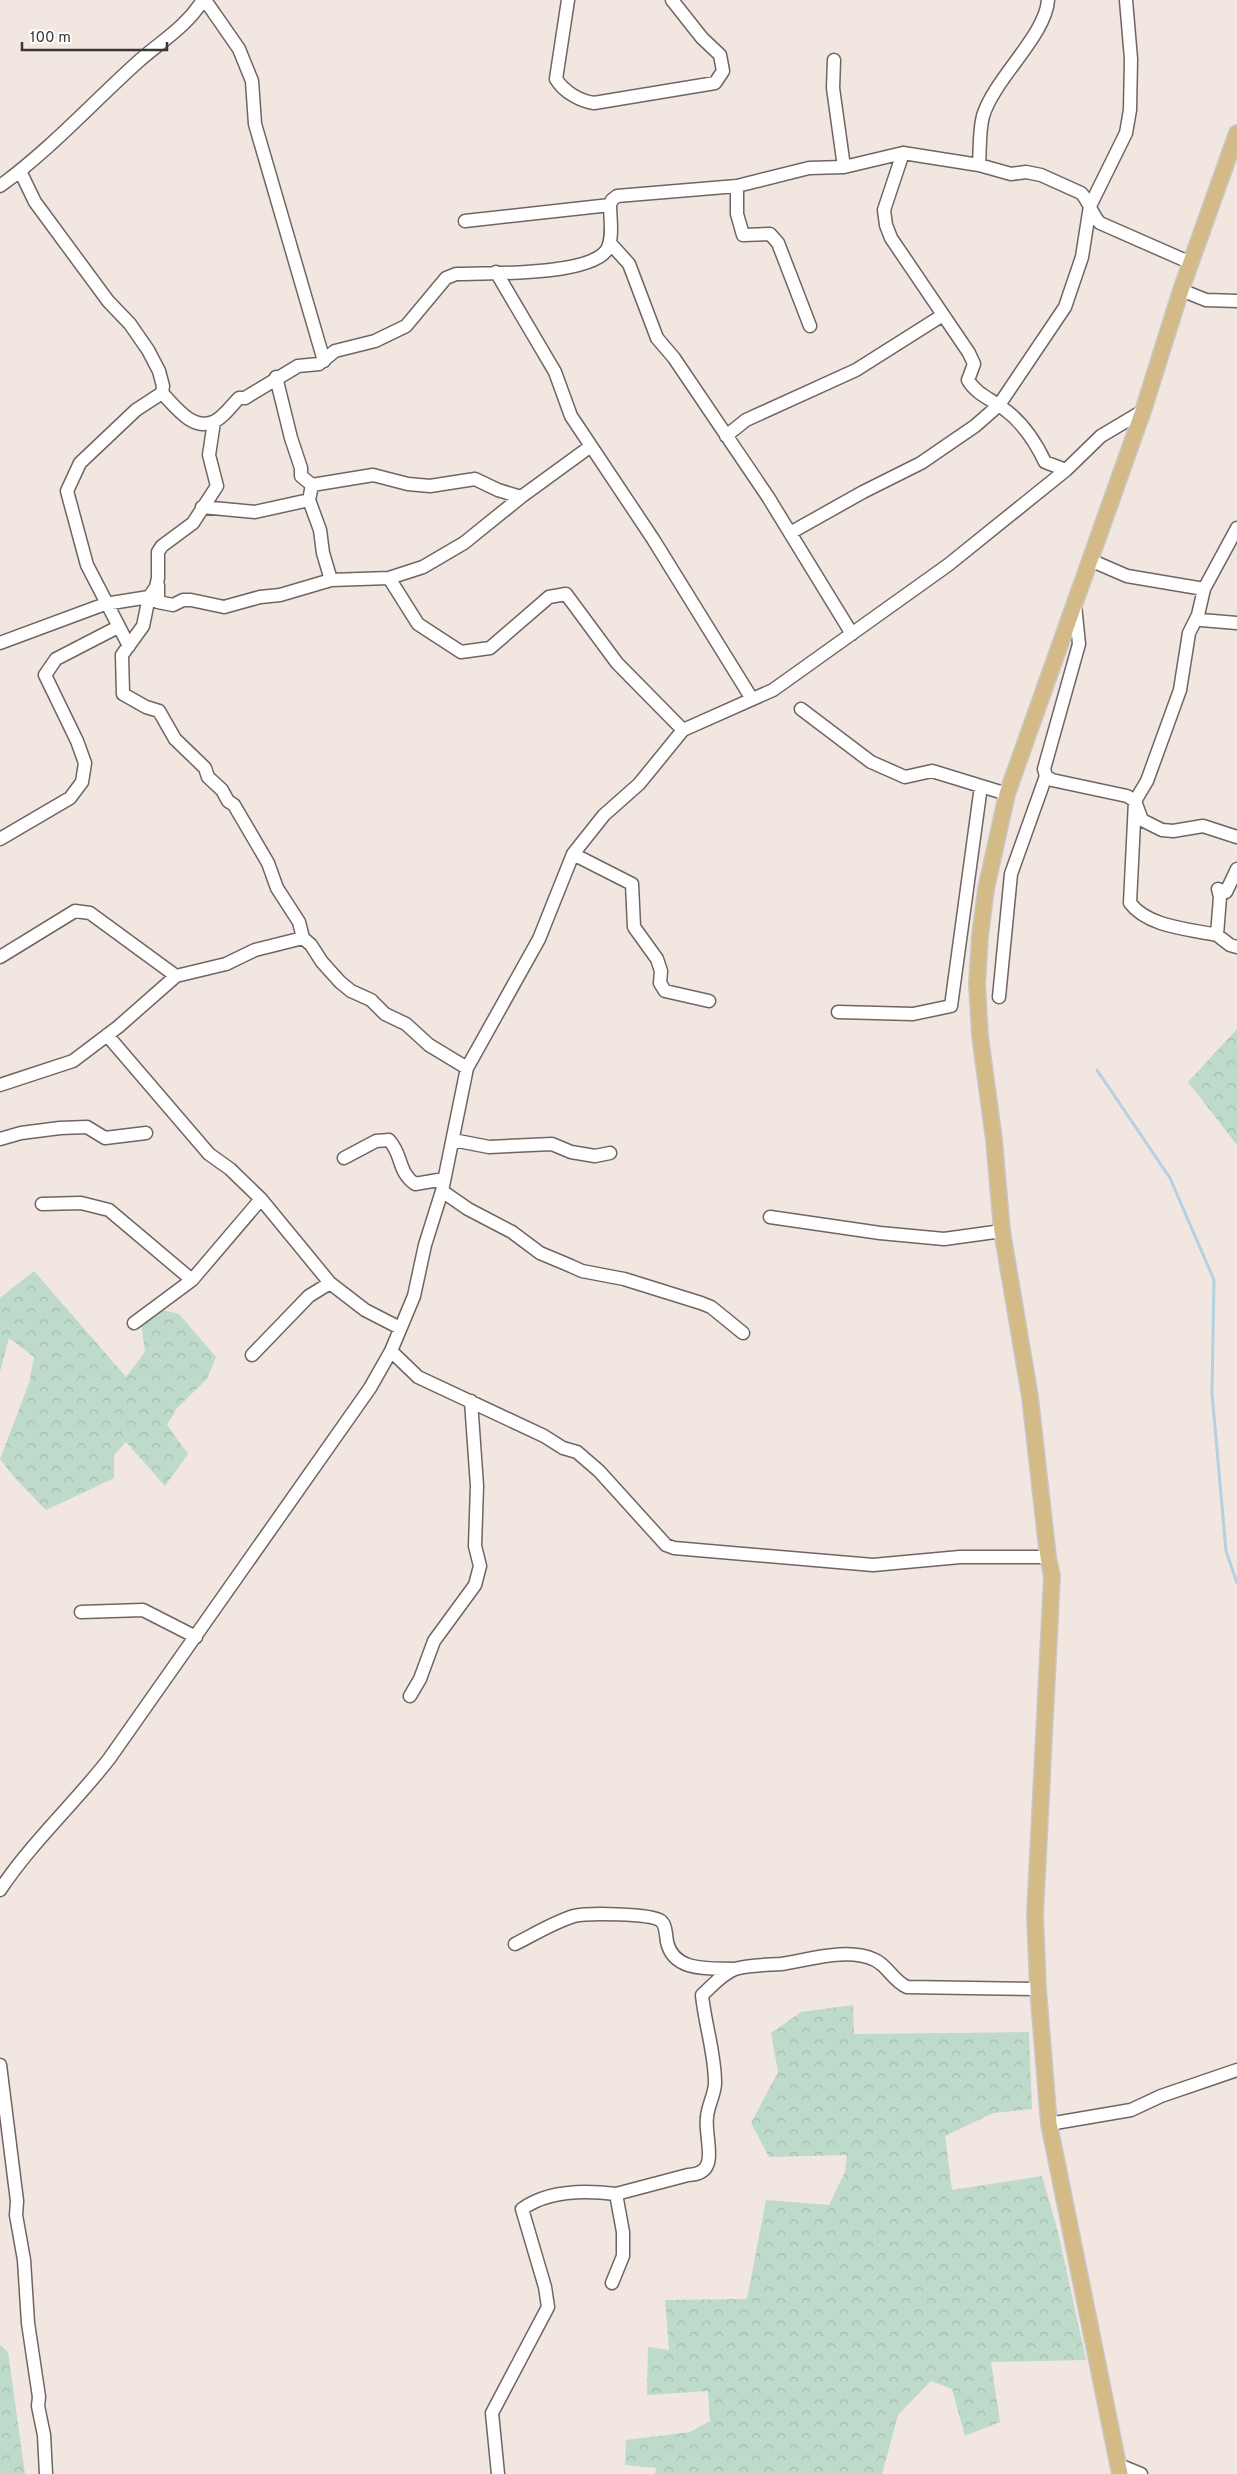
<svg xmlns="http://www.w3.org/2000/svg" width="1237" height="2474" font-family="Overpass,sans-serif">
	<defs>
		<pattern id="forest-crowns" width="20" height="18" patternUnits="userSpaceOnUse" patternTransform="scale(1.25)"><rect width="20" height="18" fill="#bedaca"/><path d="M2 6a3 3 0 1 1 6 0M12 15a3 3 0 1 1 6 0" fill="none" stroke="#a4bcae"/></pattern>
	</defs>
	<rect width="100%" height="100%" fill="#f2e6e1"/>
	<!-- forest -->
	<path fill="url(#forest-crowns)" d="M1237 1029V1145L1188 1082Z
		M34 1271 126 1377 145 1352 141 1323 154 1308 179 1314 216 1357 207 1379 177 1408 167 1425 188 1454 165 1486 126 1442 114 1455V1478L46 1510 15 1478 0 1459 29 1383 34 1357 9 1338 0 1372V1298Z
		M853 2005 854 2034 1029 2032 1032 2109 993 2113 945 2136 952 2190 1042 2176 1058 2232 1086 2360 991 2362 1000 2422 965 2436 952 2389 931 2381 898 2415 882 2474H655L656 2468 625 2465 626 2440 690 2432 710 2421 708 2391 647 2395 648 2347 669 2350 665 2300 747 2299 766 2200 829 2205 845 2172 847 2155 769 2157 751 2123 778 2072 771 2033 801 2012Z
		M0 2345 8 2352 25 2474H0Z"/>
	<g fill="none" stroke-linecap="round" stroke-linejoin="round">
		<!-- stream -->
		<path stroke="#b2d1e1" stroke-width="3" d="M1097 1070 1170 1178 1214 1280 1212 1393 1226 1551 1237 1583"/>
		<defs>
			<path id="minor" d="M205 0 239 49 252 81 255 124 324 361
				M568 0 556 79C564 92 580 101 594 103L715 83 723 71 720 55 702 38 672 0
				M834 60 833 88 844 167
				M903 153 884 210 886 225 891 238 969 353 974 364 968 380C976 394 991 399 1004 409 1022 422 1036 443 1045 462L1066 470
				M979 165C980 150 979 131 983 116 994 79 1046 35 1048 0
				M20 171 35 202 108 301 130 324 148 350 159 371 163 386 162 393 136 410 80 463 67 491 87 565 129 646
				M0 186C51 149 93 102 140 60 163 40 186 27 203 0
				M737 186V214L743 235 770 234 778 243 810 326
				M465 221 610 205
				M610 243 629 264 657 338 674 358 768 497 852 634
				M496 272 555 372 571 416 653 539 752 699
				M1181 290 1206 300 1237 301
				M162 393C175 406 192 431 213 422 222 419 232 405 239 398H245L298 366 319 364 335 351 375 341 406 326 446 278 456 274C487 273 586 276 606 251 614 240 610 218 610 205L612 200 617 196 737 186 809 168 844 167 903 153 979 165 1011 174 1026 172 1041 175 1081 193C1090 202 1091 214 1100 223L1191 263
				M214 422 209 455 217 486 193 523 162 546 158 552V578L156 587 149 597 143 626 122 655 123 694 146 707 159 711 175 739 205 768 208 777 222 790 228 801 234 805 268 863 277 888 299 922 303 938 311 945 322 962 340 982 351 991 371 1000 385 1014 406 1024 429 1045 467 1068
				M726 436 746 420 856 370 943 315
				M312 485 373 475 408 484 430 486 475 479 498 490 521 497
				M202 507 255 512 309 500
				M1237 528 1204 589 1198 615 1201 620 1237 623
				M790 533 863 492 921 463 975 426 999 405 1065 307 1082 257 1090 206 1126 133 1130 110 1131 59 1126 0
				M1090 560 1127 576 1204 589
				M389 578 418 624 461 652 490 648 549 597 566 594 617 663 683 730
				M331 580 389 578 423 567 464 543 521 497 591 446
				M158 585V602L173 605 183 600H191L224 607 260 597 280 595 331 580 323 553 320 530 309 500 312 485 301 476V468L291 438 276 377
				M1075 605 1079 644 1044 769 1046 776 1052 780 1127 796 1135 801 1142 820 1162 830 1173 831 1203 826 1237 837
				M1198 615 1189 633 1180 690 1147 781 1135 801 1130 903C1148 927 1189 929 1217 935
				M0 643 105 604 149 597
				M801 709 871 762 905 777 932 771 1007 794
				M0 839 70 798 82 782 85 763 77 741 45 675 56 659 118 627
				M573 854 632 884 634 927 657 959 661 971 660 983 665 991 709 1001
				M1237 869 1226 892 1218 889 1220 897 1217 935 1230 945 1237 947
				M0 957 75 911 90 913 176 976
				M999 997 1011 874 1046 776
				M838 1012 913 1014 951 1006 981 786
				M107 1035 209 1154 230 1169 261 1199 330 1283 365 1310 400 1328
				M0 1085 73 1061 118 1027 176 976 226 964 255 950 303 938
				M0 1139 21 1133 60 1128 87 1127 105 1138 146 1133
				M453 1140 489 1147 552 1144 571 1152 595 1156 610 1153
				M344 1158 376 1141 389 1140C403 1155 397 1171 415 1184L444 1179
				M442 1191 468 1209 512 1232 540 1253 571 1266 582 1271 624 1279 701 1303 711 1307 743 1333
				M42 1204 81 1203 109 1210 192 1280
				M770 1217 880 1233 944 1239 1002 1231
				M134 1323 192 1280 261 1199
				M391 1351 418 1377 544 1436 563 1448 577 1452 599 1471 666 1545 674 1548 873 1565 960 1557H1048
				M252 1355 309 1296 330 1283
				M81 1612 143 1610 196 1637
				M410 1696 420 1679 434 1641 475 1585 480 1566 475 1546 477 1486 471 1401
				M0 1890C32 1842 74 1804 109 1759L370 1388 391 1351 414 1296 425 1245 442 1191 467 1068 539 939 573 854 604 815 639 784 683 730 773 690 948 565 1066 470 1101 436 1143 411
				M515 1944C533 1935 554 1922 574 1916 586 1913 651 1913 661 1921 666 1925 666 1936 667 1942 674 1973 711 1968 735 1969
				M0 2065 17 2201 16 2215 24 2260 28 2323 39 2397 38 2406 44 2435 46 2474
				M1049 2124 1131 2110 1161 2096 1237 2070
				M612 2283 623 2256V2232L616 2194 688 2175C722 2174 704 2140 707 2117 708 2105 715 2094 715 2083 715 2053 705 2025 702 1995 712 1986 722 1974 735 1969 748 1965 766 1965 781 1964 809 1960 848 1947 875 1960 888 1966 893 1981 907 1987L1038 1989
				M1119 2465 1141 2474
				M498 2474 492 2413 548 2307 545 2287 522 2209C548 2190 585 2190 616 2194"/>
			<path id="major" d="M1120 2474 1049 2124 1038 1989 1035 1915 1052 1576 1048 1557 1030 1397 1002 1231 994 1140 980 1036 977 984 980 936 986 889 1007 794 1143 411 1181 290 1237 133"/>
		</defs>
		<!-- minor casing -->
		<use href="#minor" stroke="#6f6561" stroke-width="15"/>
		<!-- major casing -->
		<use href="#major" stroke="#c8c7c6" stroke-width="18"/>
		<!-- minor -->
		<use href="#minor" stroke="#fff" stroke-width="12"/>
		<!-- major -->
		<use href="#major" stroke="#d3ba87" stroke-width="15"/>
	</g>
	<!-- scale -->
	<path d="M22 42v8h145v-8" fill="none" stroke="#3b3634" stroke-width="2.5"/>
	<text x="30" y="42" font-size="15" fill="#3b3634" stroke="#ffffff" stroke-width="4" paint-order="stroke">100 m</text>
</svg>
